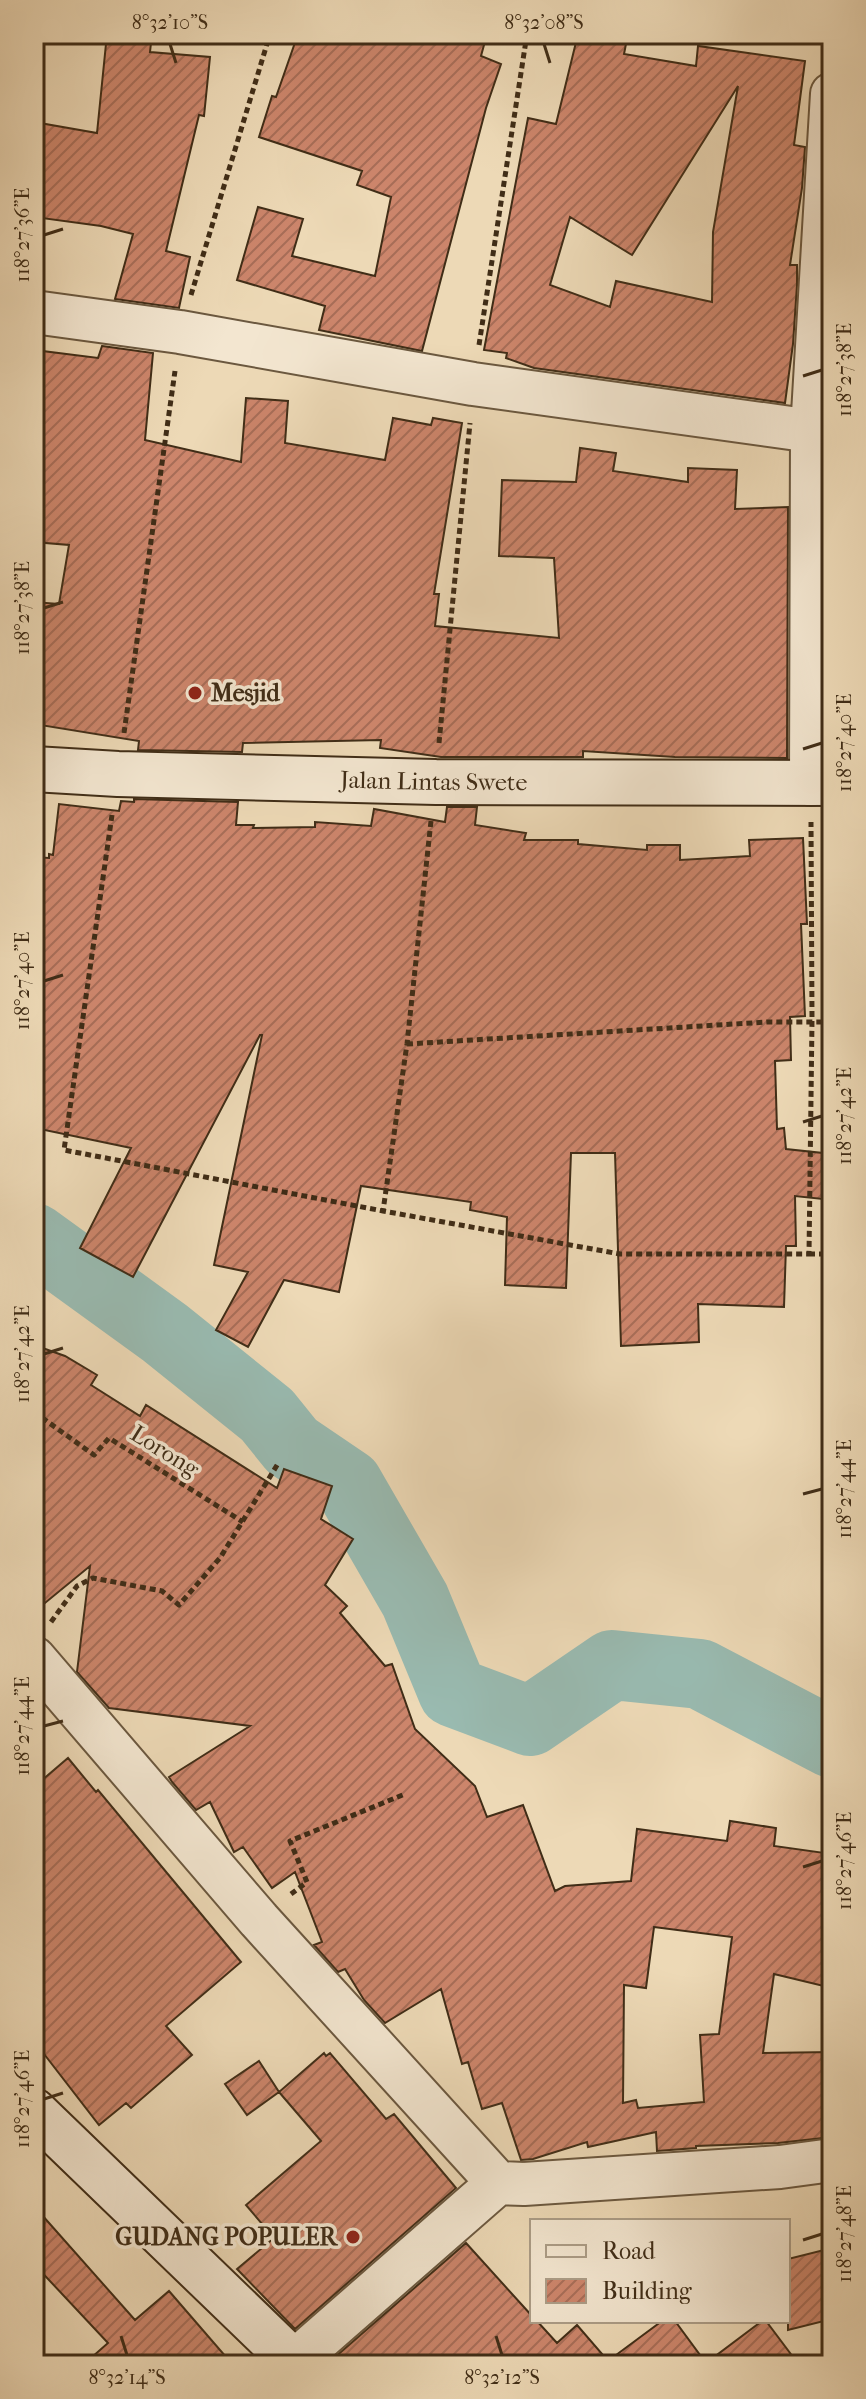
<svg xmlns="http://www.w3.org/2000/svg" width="866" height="2399" font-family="'IM FELL French Canon',serif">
	<defs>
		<pattern id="building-hatch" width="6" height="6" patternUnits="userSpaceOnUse" patternTransform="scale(2)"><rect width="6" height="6" fill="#cc856b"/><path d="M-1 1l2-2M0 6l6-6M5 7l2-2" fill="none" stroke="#a76d57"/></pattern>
	</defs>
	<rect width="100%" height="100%" fill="#edd9b6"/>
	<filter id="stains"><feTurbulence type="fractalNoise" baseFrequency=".0025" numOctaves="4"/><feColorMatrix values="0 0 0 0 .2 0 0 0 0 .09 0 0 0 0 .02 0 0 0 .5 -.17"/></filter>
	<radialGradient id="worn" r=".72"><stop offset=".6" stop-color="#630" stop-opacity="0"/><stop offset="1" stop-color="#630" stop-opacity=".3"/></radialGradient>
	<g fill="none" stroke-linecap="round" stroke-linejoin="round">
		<!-- river -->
		<path stroke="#99bab0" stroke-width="70" d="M34 1238 165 1333 267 1415 292 1446 348 1484 415 1600 453 1692 530 1721 612 1665 700 1674 832 1743"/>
	</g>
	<!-- building -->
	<path fill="url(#building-hatch)" stroke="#402d17" stroke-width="2" fill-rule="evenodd" d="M107 34H152L150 52 210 57 204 116 199 115 166 251 190 257 179 308 115 299 133 234 101 226 34 217V122L97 133Z
		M298 34H487L481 56 501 64 486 108 422 351 319 330 325 306 237 280 258 207 303 219 292 256 375 276 391 197 357 185 362 171 259 137 272 96 276 97Z
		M578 34H628L624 54 696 66 698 46 805 61 794 145 805 147 802 188 790 265H797V285L793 344 785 403 534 368 506 358 507 353 484 350 528 118 556 124ZM738 86 713 232 712 302 616 281 610 307 550 285 570 217 632 255Z
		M102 346 153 353 145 440 241 462 246 398 288 401 285 443 385 460 393 418 431 425 433 418 462 423 434 594H439L435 626 559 638 554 558 499 556 502 480 576 482 580 448 616 453 613 471 688 482V468L737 470 735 509 788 507 787 758 675 757 583 751V757H441L380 748 381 740 243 743 242 752 138 750 139 741 34 724V602L59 604 69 545 34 542 38 478H34V350L98 358Z
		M134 799 238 802 236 825H254L253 828 315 827V822L371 826 374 809 445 822 447 807H477L475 825 526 833 524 840H578V844L647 850V845H680V860L750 856 749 840 803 838 807 924H801L805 1016 790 1017 791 1060 775 1061 777 1129 784 1128 786 1149 832 1154V1200L795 1196 796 1246H786L784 1307 698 1304 699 1342 621 1346 615 1153H571L566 1288 505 1285 507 1217 470 1210 471 1202 361 1186 339 1292 284 1280 248 1347 216 1330 248 1272 214 1265 262 1035H260L133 1277 80 1248 131 1148 35 1128 38 1080 34 1079V857L49 858V854L53 855 59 804 119 811 121 801 134 802Z
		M34 1345 65 1356 97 1375 91 1385 140 1416 146 1405 277 1488 284 1469 332 1486 321 1519 353 1539 325 1585 347 1606 340 1613 385 1666 392 1664 415 1729 475 1786 487 1817 523 1805 555 1891 565 1886 631 1881 637 1829 727 1841 730 1821 776 1828 774 1846 832 1854V1988L774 1974 763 2053 832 2052V2137L778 2143 696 2146V2148L657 2151 656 2132 588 2147 587 2142 533 2159 521 2160 502 2103 482 2109 468 2062 462 2064 441 1989 385 2023 364 2000 345 1969 338 1972 314 1945 322 1942 295 1872 272 1888 243 1847 234 1852 210 1802 196 1810 172 1782 169 1777 250 1726 109 1708 77 1672 90 1566 34 1612ZM654 1927 732 1937 719 2034 700 2035 704 2102 638 2108 636 2100 623 2103 624 1985 646 1988Z
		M68 1758 96 1792 98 1790 241 1962 166 2026 192 2055 131 2108 126 2103 99 2125 34 2041V1787Z
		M324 2053 326 2056 330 2053 386 2119 394 2114 456 2188 295 2329 237 2269 274 2238 246 2205 321 2141 279 2092Z
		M259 2061 279 2092 247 2115 225 2084Z
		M34 2206 135 2320 169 2291 233 2365H83L108 2343 34 2264Z
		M466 2243 532 2316V2321H537L557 2343 577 2325 608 2361 662 2321H675L706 2363 762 2321H766L799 2365H326Z
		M832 2248V2319L788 2330V2259Z"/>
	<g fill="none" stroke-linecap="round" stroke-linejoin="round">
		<defs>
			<path id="street" d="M34 312 180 332 473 384 812 431
				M811 784 812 431 832 94
				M34 1658 259 1920 498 2183 524 2184 780 2167 832 2160
				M290 2365 498 2183"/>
			<g id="secondary">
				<path id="s1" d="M34 769 118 774 436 782 832 783"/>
				<path d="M34 2111 297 2365"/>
			</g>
		</defs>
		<!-- street casing -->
		<use href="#street" stroke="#6b583f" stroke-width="46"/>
		<!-- secondary casing -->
		<use href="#secondary" stroke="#402d17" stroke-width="48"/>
		<!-- path -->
		<path stroke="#402d17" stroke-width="5" stroke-dasharray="6 4" stroke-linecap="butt" d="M191 295 270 34
			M479 345 527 34
			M124 733 175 371
			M439 743 470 423
			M112 815 64 1150 383 1211
			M431 821 407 1044 383 1211 620 1254H809L812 1020 811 822
			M407 1044 767 1022H832
			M809 1254H832
			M34 1412 94 1455 109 1438 243 1522
			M51 1622 77 1586 93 1578 162 1591 179 1605 220 1558 279 1462
			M291 1894 307 1882 290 1841 405 1794"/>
		<!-- street -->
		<use href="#street" stroke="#f3e6d0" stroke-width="42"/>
		<!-- secondary -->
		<use href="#secondary" stroke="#f3e6d0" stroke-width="44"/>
	</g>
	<!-- ticks -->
	<path fill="none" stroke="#402d17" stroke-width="3" d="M170 44 176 63M544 44 550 63M44 235 63 229M803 376 822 370M44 608 63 602M803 749 822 743M44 981 63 975M803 1122 822 1116M44 1354 63 1348M803 1494 822 1489M44 1726 63 1721M803 1867 822 1861M44 2099 63 2093M803 2240 822 2234M121 2336 127 2355M496 2336 502 2355"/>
	<!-- markers -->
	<g fill="#8f2418" stroke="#f3e6d0" stroke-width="3">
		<circle cx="195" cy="693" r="8"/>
		<circle cx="353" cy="2237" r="8"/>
	</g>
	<g text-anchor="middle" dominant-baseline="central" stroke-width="7" stroke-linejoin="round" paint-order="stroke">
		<!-- poi labels -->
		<g font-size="24" font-weight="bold" fill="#402d17" stroke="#f3e6d0" text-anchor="start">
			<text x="211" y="693">Mesjid</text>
			<text x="337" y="2237" text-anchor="end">GUDANG POPULER</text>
		</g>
		<!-- street labels -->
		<g font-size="24" fill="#402d17" stroke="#f3e6d0">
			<text stroke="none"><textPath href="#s1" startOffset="400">Jalan Lintas Swete</textPath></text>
			<text transform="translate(165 1451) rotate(32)">Lorong</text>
		</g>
	</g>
	<!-- margin -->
	<rect width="866" height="2399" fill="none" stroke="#edd9b6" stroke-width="88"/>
	<!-- legend -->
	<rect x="530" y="2219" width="260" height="104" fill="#f3e6d0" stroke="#ab9c86" stroke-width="2"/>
	<rect x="546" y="2245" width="40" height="12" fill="#f3e6d0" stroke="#ab9c86" stroke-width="2"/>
	<text x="602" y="2259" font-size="24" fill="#402d17">Road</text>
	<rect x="546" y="2279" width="40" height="24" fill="url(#building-hatch)" stroke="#ab9c86" stroke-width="2"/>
	<text x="602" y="2299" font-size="24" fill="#402d17">Building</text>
	<rect x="44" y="44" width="778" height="2311" fill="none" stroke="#402d17" stroke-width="3"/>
	<g font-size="20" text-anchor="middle" fill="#402d17">
		<text x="170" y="29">8°32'10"S</text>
		<text x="544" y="29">8°32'08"S</text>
		<text transform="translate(22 235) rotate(-90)" y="7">118°27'36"E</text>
		<text transform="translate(844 370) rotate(-90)" y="7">118°27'38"E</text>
		<text transform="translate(22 608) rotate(-90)" y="7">118°27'38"E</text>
		<text transform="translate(844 743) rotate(-90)" y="7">118°27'40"E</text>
		<text transform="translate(22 981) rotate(-90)" y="7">118°27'40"E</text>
		<text transform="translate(844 1116) rotate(-90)" y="7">118°27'42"E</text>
		<text transform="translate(22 1354) rotate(-90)" y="7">118°27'42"E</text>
		<text transform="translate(844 1489) rotate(-90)" y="7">118°27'44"E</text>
		<text transform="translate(22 1726) rotate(-90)" y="7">118°27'44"E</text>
		<text transform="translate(844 1861) rotate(-90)" y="7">118°27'46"E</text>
		<text transform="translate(22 2099) rotate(-90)" y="7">118°27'46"E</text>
		<text transform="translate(844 2234) rotate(-90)" y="7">118°27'48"E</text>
		<text x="127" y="2384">8°32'14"S</text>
		<text x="502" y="2384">8°32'12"S</text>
	</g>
	<rect width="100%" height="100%" filter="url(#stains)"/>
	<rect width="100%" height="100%" fill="url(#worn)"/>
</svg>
